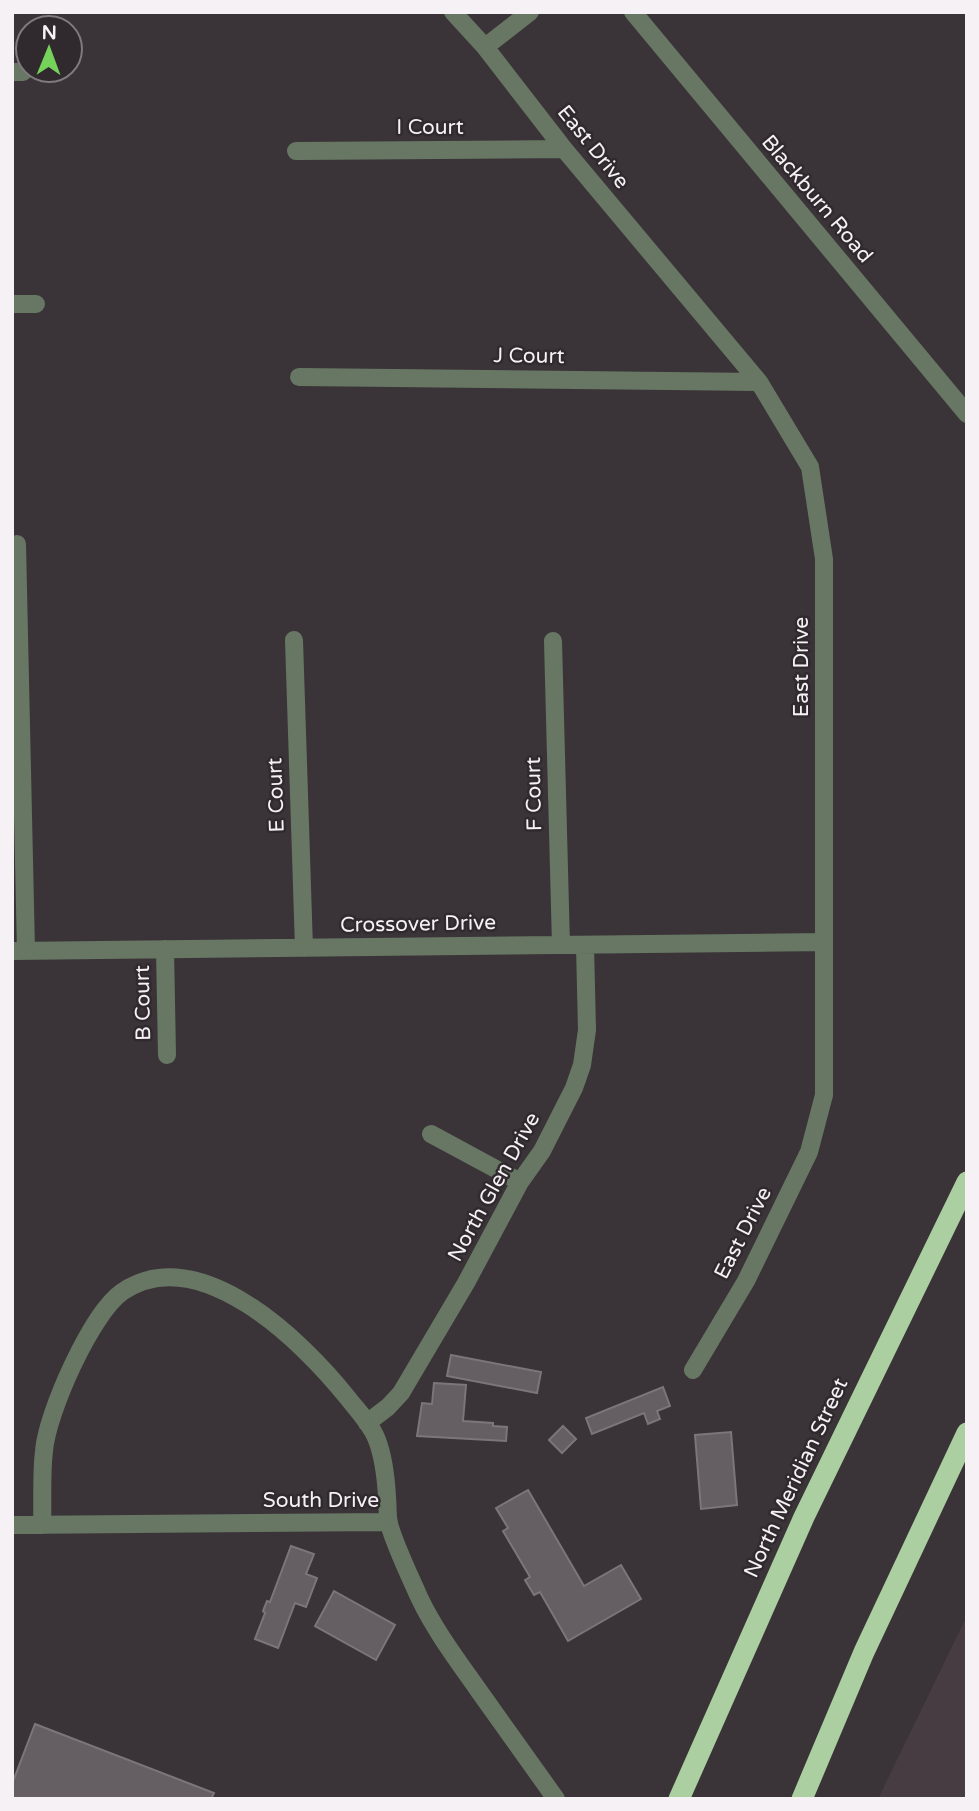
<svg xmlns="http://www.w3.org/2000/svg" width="979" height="1811" font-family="'Varela Round',sans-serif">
	<rect width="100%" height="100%" fill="#3a3438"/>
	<!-- built -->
	<path fill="#483c43" d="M967 1616V1799H878Z"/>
	<!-- building -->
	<path fill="#655e62" stroke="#7c7579" stroke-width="2" d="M451 1355 541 1372 537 1393 447 1376Z
		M434 1383 466 1385 463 1421 493 1423V1426L507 1427 506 1441 417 1436 422 1403 432 1404Z
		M663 1387 670 1406 657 1411 660 1419 648 1424 644 1413 592 1434 586 1418Z
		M563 1426 576 1439 562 1453 549 1440Z
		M731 1432 737 1505 701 1509 695 1435Z
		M528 1490 584 1586 621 1565 641 1599 568 1641 540 1592 534 1595 525 1580 530 1577 503 1531 508 1528 496 1508Z
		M291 1546 314 1554 306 1574 317 1578 306 1607 295 1603 278 1648 255 1639 265 1613 263 1611 267 1601 270 1602Z
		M334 1591 395 1625 376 1660 315 1626Z
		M35 1724 214 1793 211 1799H12V1784Z"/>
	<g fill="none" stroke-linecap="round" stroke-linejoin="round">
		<!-- minor -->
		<path stroke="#687764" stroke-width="18" d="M453 12 485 47 564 149 759 382 810 467 824 559V1095L809 1152 746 1281 693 1370
			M633 12 967 414
			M485 47 530 12
			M12 72H23
			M296 151 564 149
			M12 304H36
			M299 377 759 382
			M17 544 26 951
			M294 640 304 948
			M553 641 561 945
			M165 949 167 1055
			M12 951 823 942
			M431 1134 520 1182
			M367 1423 388 1407 401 1393 466 1283 520 1182 542 1151 574 1088 582 1065 587 1030 585 945
			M12 1525 389 1522
			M42 1525C43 1501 41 1475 44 1451 47 1413 91 1314 122 1292 199 1239 303 1342 347 1397 357 1410 371 1424 377 1440 384 1458 386 1479 387 1497 388 1506 387 1516 389 1524 396 1548 409 1574 419 1597 435 1631 458 1661 479 1691 505 1727 530 1763 556 1799"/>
		<!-- motorway -->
		<path stroke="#abcfa1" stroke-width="21" d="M679 1799 804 1517 967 1182
			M802 1799 864 1652 967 1433"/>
	</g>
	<g text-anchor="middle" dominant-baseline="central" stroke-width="5" stroke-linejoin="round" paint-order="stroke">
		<!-- street labels -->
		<g font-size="21" fill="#f5f1f4" stroke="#302a2e">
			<text x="430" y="127">I Court</text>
			<text transform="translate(593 147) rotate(51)">East Drive</text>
			<text transform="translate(817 199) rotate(50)">Blackburn Road</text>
			<text transform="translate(529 356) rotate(1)">J Court</text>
			<text transform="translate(801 667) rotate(-90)">East Drive</text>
			<text transform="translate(534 794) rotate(-91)">F Court</text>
			<text transform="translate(276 795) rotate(-92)">E Court</text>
			<text transform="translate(418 924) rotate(-1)">Crossover Drive</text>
			<text transform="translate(143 1003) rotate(-91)">B Court</text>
			<text transform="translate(494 1187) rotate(-61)">North Glen Drive</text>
			<text transform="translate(743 1233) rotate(-63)">East Drive</text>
			<text transform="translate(796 1478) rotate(-65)">North Meridian Street</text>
			<text x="321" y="1500">South Drive</text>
		</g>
	</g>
	<!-- border -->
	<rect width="979" height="1811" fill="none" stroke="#f5f1f4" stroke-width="28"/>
	<!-- north arrow -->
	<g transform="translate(49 49) rotate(1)"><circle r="33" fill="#302a2e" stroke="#7f7a7d" stroke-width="2"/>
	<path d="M0-5L12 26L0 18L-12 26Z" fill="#75d25a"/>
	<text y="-10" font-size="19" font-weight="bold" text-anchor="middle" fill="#f5f1f4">N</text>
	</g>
</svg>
